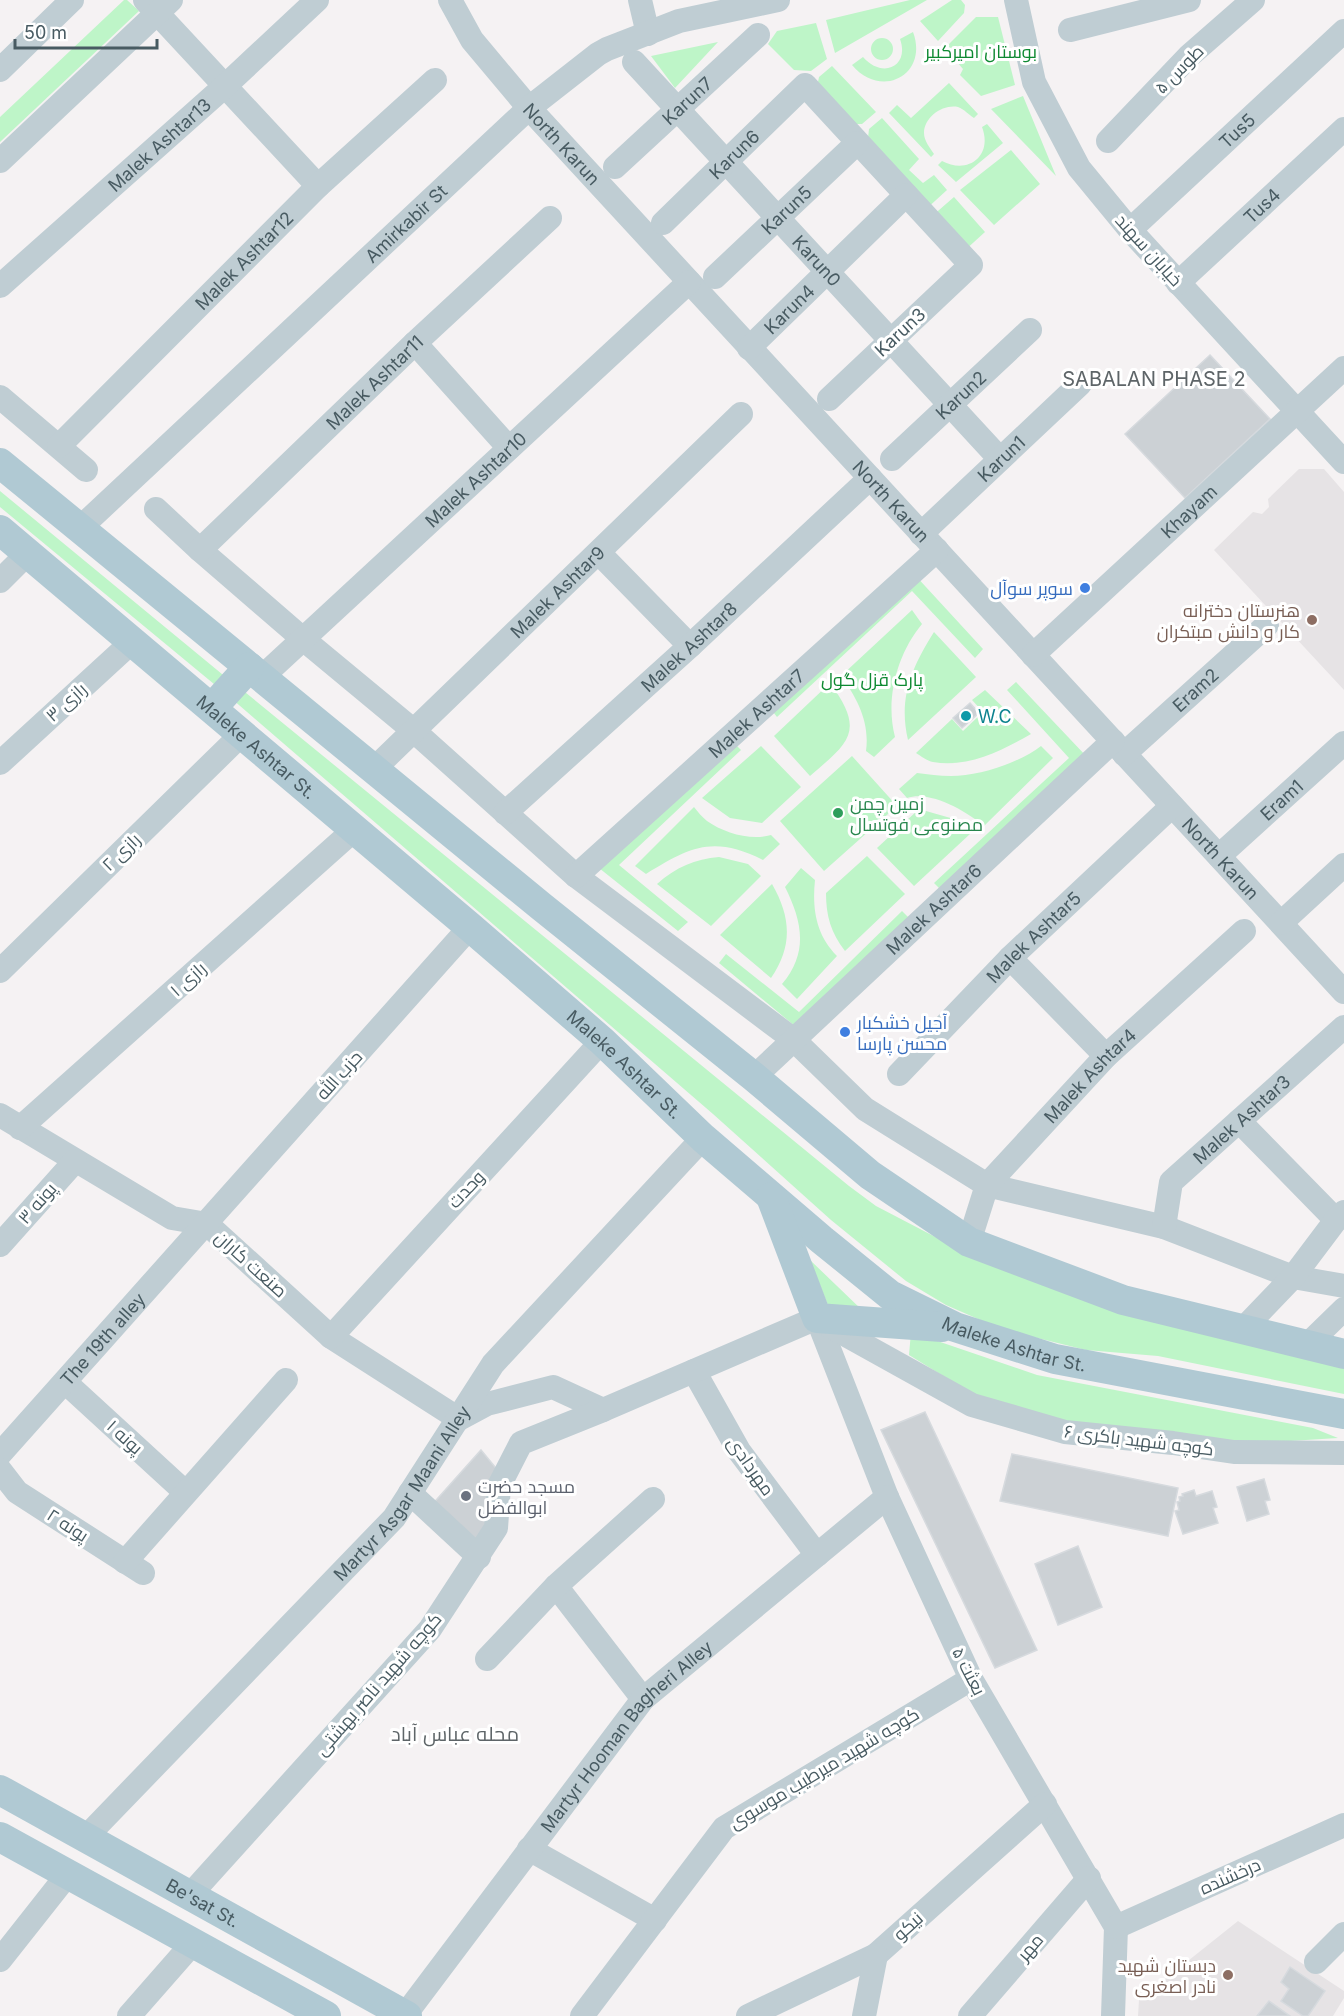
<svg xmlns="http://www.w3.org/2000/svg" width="1344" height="2016" font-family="Inter,Cairo,sans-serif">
	<rect width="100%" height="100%" fill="#f5f2f3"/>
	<!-- education -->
	<path fill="#e6e3e5" d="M1299 469H1324L1344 492V690L1214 550 1253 512 1262 514 1269 507 1268 499Z
		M1238 1921 1344 1991V1998L1333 2016H1308L1290 1968 1281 1981 1289 1989 1281 2001 1303 2016H1290L1269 2001 1257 2016H1138L1139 2000Z"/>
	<!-- green -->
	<path fill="#bef5c8" d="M124 0H127L139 11 0 142V117Z
		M910 0H927L835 53 826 20Z
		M952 0H961L965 5 964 13 938 41 920 21Z
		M976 17H998L1015 85 981 96 960 75 963 69 945 48Z
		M816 23 827 59 811 71 794 70 768 44 777 31Z
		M913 32C929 75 881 100 852 65L863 57C882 79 910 67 900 39Z
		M871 49a11 11 0 1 1 22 0a11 11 0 1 1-22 0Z
		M718 42 675 88 651 56Z
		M832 66 876 112 862 124H846L816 92 819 77Z
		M949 83 978 114 974 118C969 115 964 109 958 107 943 104 924 117 924 133 924 141 930 148 934 154L931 157 889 113 897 105 911 118Z
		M1023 96 1056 176 991 109Z
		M882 118 919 159 909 170 923 183 934 175 947 190 924 211 867 147 869 129Z
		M987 124 1003 143 956 182 938 165 942 161C968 175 993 156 982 127Z
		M1011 150 1040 184 994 225 960 190Z
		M954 197 985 232 963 252 931 217Z
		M0 491 228 679 220 689 0 507Z
		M914 574 983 649 975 658 912 591 777 717 770 708Z
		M912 610 922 624C897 654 885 699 895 737L874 757 866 751C870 722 857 698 841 676Z
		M934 632 976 677 908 740C898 698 912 667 934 632Z
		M1016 682 1087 757 942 891 934 883 1069 758 1007 690Z
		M830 683C866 732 849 742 810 776L774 736Z
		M240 688 849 1186 876 1206 945 1242 1344 1366V1394L1158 1356 1086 1350 1001 1329 946 1305 906 1281 831 1220 713 1114 232 699Z
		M985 690 1031 734C1001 751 968 768 933 762 927 761 921 756 916 753L952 719 963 731 983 712 972 700Z
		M733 742 741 750 619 865 688 922 678 931 599 868Z
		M761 746 801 787 762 823 730 818 702 798Z
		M1041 746 1053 758 984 826C966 811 930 790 907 798L899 789 917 773C928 774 939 776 951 776 979 776 1019 763 1041 746Z
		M852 756 897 806 824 871 780 821Z
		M694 807C698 812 702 817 707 821 724 833 751 841 771 835L780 844 763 860C713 835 690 847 646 874L635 866Z
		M919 809 954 819 970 834 914 886 877 848Z
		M867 856 905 894 845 951C831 933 826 916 826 893Z
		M719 857 748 864 761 876 711 926 657 884C676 867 695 859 719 857Z
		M801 868 815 880C812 909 816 935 837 956L797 999 782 984C809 952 802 921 785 887Z
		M772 884C791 917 793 946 771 978L720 935Z
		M902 911 910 919 796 1027 719 963 726 954 799 1012Z
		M810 1260 863 1311 829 1308Z
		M911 1332 1037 1375 1313 1428 1338 1438 1223 1445 1060 1424 979 1398 909 1355Z"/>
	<!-- building -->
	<path fill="#ccd1d5" stroke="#d6dade" stroke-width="1.5" d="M1210 355 1270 419 1185 498 1125 434Z
		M970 703 979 713 962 728 953 718Z
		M925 1412 1037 1650 995 1668 881 1430Z
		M481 1450 500 1473 490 1525 477 1548 430 1507Z
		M1012 1454 1178 1488 1168 1536 1000 1501Z
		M1264 1479 1270 1500 1265 1501 1269 1514 1247 1521 1237 1487Z
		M1194 1490 1196 1496 1212 1491 1217 1507 1213 1508 1218 1523 1183 1534 1175 1511 1179 1510 1177 1502 1180 1501 1179 1497 1183 1496 1182 1494Z
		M1078 1546 1102 1607 1058 1625 1035 1564Z
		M1290 1967 1325 1991 1308 2016H1303L1281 2001 1289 1989 1281 1982Z
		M1269 2001 1290 2016H1257Z"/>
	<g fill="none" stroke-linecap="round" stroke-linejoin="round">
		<!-- minor -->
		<g stroke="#bfcdd3" stroke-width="24">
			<path d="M145 0 318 186"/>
			<path id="s1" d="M450 0 472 40 529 108 1344 992"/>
			<path d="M640 0 648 34"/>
			<path d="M1016 0 1034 82 1079 168 1130 230 1344 462"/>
			<path d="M1070 30 1189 0"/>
			<path id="s2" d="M634 62 1000 459"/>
			<path d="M0 70 72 0"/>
			<path d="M1108 141 1189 56 1253 0"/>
			<path d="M0 161 171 0"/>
			<path id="s3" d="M615 167 758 35"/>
			<path id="s4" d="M663 223 805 85 971 265 829 399"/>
			<path id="s5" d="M1130 230 1344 31"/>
			<path id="s6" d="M715 277 857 143"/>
			<path id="s7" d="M1178 283 1344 129"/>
			<path id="s8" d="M0 286 225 86 317 0"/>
			<path d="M415 343 509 448"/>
			<path id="s9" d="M749 348 906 195"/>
			<path d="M0 397 86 470"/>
			<path id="s10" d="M59 446 318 186 435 80"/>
			<path id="s11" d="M892 459 1030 330"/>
			<path d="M156 509 200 550 303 639 414 731 576 876 794 1040 865 1109 987 1185 1164 1227 1293 1277 1344 1286"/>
			<path id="s12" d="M80 528 529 108 598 54 607 49 679 21 778 0"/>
			<path id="s13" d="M921 534 1080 384"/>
			<path id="s14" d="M200 550 415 343 550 218"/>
			<path d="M599 553 690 646"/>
			<path d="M0 581 28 553"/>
			<path id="s15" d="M1033 655 1344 368"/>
			<path id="s16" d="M262 677 689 282"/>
			<path id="s17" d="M1124 754 1267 625"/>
			<path d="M0 763 133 641"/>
			<path id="s18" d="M374 769 741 414"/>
			<path id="s19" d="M505 813 690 646 870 478"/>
			<path id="s20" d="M1219 856 1344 743"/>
			<path id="s21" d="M576 876 937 550"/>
			<path d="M1281 923 1344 865"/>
			<path d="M1010 958 1106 1056"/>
			<path d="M0 971 242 734"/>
			<path id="s22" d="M899 1074 1010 958 1172 806"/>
			<path id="s23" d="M754 1077 1113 741"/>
			<path d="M0 1115 172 1218 207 1224 331 1337 459 1419 487 1404 553 1387 603 1410"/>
			<path d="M1239 1121 1336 1220"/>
			<path d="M20 1128 355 829"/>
			<path id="s24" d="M1164 1227 1171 1182 1344 1027"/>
			<path id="s25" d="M969 1242 987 1185 1106 1056 1244 931"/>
			<path d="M0 1245 75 1161"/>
			<path d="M817 1318 887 1497 971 1679 1116 1927 1113 2016"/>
			<path d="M819 1320 972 1405 1065 1432 1173 1443 1234 1452 1344 1453"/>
			<path d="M1243 1329 1293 1277 1336 1220 1344 1212"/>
			<path d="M331 1337 602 1041"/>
			<path d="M1307 1345 1344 1309"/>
			<path d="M694 1371 739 1451 817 1555"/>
			<path d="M65 1382 185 1492"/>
			<path id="s26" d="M0 1454 470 927"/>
			<path d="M0 1470 17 1492 143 1573"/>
			<path d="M410 1493 479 1557"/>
			<path d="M125 1562 286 1380"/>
			<path d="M556 1586 643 1699"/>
			<path d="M487 1659 556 1586 653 1499"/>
			<path id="s27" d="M86 1837 394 1518 493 1364 703 1138"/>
			<path d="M529 1849 655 1920"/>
			<path d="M190 1895 430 1629 496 1528 499 1486 521 1443 603 1410 817 1318"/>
			<path d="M1116 1927 1344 1825"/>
			<path d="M0 1960 68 1874"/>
			<path d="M1316 1962 1344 1934"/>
			<path id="s28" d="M405 2015 643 1699 887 1497"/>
			<path d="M129 2016 193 1943"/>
			<path d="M582 2016 724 1828 971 1679"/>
			<path d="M748 2016 876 1955 1045 1804"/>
			<path d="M864 2016 876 1955"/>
			<path d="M970 2016 1089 1878"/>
		</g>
		<!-- major -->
		<g stroke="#b0c9d3" stroke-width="30">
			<path d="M0 463 542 907 754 1077 870 1175 969 1242 1123 1300 1344 1354"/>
			<path id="s29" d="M0 530 470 927 602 1041 703 1138 822 1240 890 1295 955 1327 1055 1359 1344 1414"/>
			<path d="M212 708 249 667"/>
			<path d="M771 1197 817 1318 942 1327"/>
			<path id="s30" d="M0 1790 407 2016"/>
			<path d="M0 1837 326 2016"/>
		</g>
	</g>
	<!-- markers -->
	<g fill="#3f7fe0" stroke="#fff" stroke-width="2">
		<circle cx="1085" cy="588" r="6"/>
		<circle cx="845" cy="1032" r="6"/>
	</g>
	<g fill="#8d6e63" stroke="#fff" stroke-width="2">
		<circle cx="1312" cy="620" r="6"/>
		<circle cx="1228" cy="1975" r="6"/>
	</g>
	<circle fill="#0f9aa8" stroke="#fff" stroke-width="2" cx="966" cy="716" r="6"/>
	<circle fill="#2e9e5b" stroke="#fff" stroke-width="2" cx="838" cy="813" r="6"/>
	<circle fill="#6b7280" stroke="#fff" stroke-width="2" cx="466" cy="1496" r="6"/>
	<g text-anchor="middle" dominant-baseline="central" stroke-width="6" stroke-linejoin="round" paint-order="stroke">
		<!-- park labels -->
		<g font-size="18" fill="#0d8931" stroke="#fff">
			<text x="981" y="51">بوستان امیرکبیر</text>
			<text x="872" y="679">پارک قزل گول</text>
		</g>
		<!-- street labels -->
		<g font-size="18" fill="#485b62" stroke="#fff">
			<text transform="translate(1179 69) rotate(-45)">طوس ۵</text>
			<text stroke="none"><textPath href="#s3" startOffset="98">Karun7</textPath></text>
			<text stroke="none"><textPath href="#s5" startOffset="146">Tus5</textPath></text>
			<text stroke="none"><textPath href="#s1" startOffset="183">North Karun</textPath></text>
			<text stroke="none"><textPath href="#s8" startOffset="213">Malek Ashtar13</textPath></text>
			<text stroke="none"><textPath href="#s4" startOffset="99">Karun6</textPath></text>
			<text stroke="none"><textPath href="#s7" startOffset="114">Tus4</textPath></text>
			<text stroke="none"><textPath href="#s6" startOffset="98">Karun5</textPath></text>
			<text stroke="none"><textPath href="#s12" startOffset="446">Amirkabir St</textPath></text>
			<text transform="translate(1149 250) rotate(48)">خیابان سهند</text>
			<text stroke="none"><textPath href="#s10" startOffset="262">Malek Ashtar12</textPath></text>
			<text stroke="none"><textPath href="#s2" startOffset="270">Karun0</textPath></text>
			<text stroke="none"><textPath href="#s9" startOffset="56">Karun4</textPath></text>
			<text transform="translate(900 332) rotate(-43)">Karun3</text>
			<text stroke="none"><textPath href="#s14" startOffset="242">Malek Ashtar11</textPath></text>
			<text stroke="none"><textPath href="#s11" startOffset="94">Karun2</textPath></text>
			<text stroke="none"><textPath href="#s13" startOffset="110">Karun1</textPath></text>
			<text stroke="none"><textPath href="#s16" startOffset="291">Malek Ashtar10</textPath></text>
			<text stroke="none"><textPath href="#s1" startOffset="669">North Karun</textPath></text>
			<text stroke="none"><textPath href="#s15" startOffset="212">Khayam</textPath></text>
			<text stroke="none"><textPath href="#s18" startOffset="255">Malek Ashtar9</textPath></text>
			<text stroke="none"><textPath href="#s19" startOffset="248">Malek Ashtar8</textPath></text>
			<text stroke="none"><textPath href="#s17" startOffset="96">Eram2</textPath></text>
			<text transform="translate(66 702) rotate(-42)">رازی ۳</text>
			<text stroke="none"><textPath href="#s21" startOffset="243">Malek Ashtar7</textPath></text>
			<text stroke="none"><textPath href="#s29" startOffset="336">Maleke Ashtar St.</textPath></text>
			<text stroke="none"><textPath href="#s20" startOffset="84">Eram1</textPath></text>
			<text transform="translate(121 852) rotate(-44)">رازی ۲</text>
			<text stroke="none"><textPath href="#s1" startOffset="1155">North Karun</textPath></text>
			<text stroke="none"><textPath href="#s23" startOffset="246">Malek Ashtar6</textPath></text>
			<text stroke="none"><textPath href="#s22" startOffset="192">Malek Ashtar5</textPath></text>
			<text transform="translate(188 979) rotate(-42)">رازی ۱</text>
			<text stroke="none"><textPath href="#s29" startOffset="822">Maleke Ashtar St.</textPath></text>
			<text transform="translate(339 1075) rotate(-48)">حزب الله</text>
			<text stroke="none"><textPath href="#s25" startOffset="210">Malek Ashtar4</textPath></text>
			<text stroke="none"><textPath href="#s24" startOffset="140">Malek Ashtar3</textPath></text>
			<text transform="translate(466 1189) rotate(-47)">وحدت</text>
			<text transform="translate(37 1203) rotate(-49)">پونه ۳</text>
			<text transform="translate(251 1264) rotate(42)">صنعت کاران</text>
			<text stroke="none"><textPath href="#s26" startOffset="154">The 19th alley</textPath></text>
			<text stroke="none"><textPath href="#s29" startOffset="1308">Maleke Ashtar St.</textPath></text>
			<text transform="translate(125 1437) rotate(42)">پونه ۱</text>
			<text transform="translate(1139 1440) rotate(7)">کوچه شهید باکری ۶</text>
			<text transform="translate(751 1466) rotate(55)">مهردادی</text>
			<text stroke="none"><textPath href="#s27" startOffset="468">Martyr Asgar Maani Alley</textPath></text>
			<text transform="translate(68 1525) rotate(33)">پونه ۲</text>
			<text transform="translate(969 1671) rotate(63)">بعثت ۵</text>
			<text transform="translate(378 1684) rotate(-49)">کوچه شهید ناصر بهشتی</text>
			<text stroke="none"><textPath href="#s28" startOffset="357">Martyr Hooman Bagheri Alley</textPath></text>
			<text transform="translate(824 1768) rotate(-31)">کوچه شهید میرطیب موسوی</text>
			<text transform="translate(1230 1876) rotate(-24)">درخشنده</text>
			<text stroke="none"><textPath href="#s30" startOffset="232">Be'sat St.</textPath></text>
			<text transform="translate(908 1926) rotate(-42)">نیکو</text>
			<text transform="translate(1030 1947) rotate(-49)">مهر</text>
		</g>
		<!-- shop labels -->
		<g font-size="18" fill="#366cbe" stroke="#fff" text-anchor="end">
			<text x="1073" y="588">سوپر سوآل</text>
			<text x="857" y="1022" text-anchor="start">آجیل خشکبار<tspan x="857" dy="21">محسن پارسا</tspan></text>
		</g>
		<!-- education labels -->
		<g font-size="18" fill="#785e54" stroke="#fff" text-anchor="end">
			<text x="1300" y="610">هنرستان دخترانه<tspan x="1300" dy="21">کار و دانش مبتکران</tspan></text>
			<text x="1216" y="1965">دبستان شهید<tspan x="1216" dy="21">نادر اصغری</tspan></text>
		</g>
		<!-- culture labels -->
		<g font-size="18" fill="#0d838f" stroke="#fff" text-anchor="start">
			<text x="978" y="716">W.C</text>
		</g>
		<!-- leisure labels -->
		<g font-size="18" fill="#27864d" stroke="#fff" text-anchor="start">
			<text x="850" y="803">زمین چمن<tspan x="850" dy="21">مصنوعی فوتسال</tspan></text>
		</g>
		<!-- worship labels -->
		<g font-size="18" fill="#5b616d" stroke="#fff" text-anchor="start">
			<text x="478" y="1486">مسجد حضرت<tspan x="478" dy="21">ابوالفضل</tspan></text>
		</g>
		<!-- neighbourhood labels -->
		<g font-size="20" fill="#5e6568" stroke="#fff">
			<text x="1154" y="379">SABALAN PHASE 2</text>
			<text x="455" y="1734">محله عباس آباد</text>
		</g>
	</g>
	<!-- scale -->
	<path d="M15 39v9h142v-9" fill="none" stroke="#485b62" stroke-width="3"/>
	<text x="24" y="39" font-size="18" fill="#485b62" stroke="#ffffff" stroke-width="4.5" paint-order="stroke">50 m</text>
</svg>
